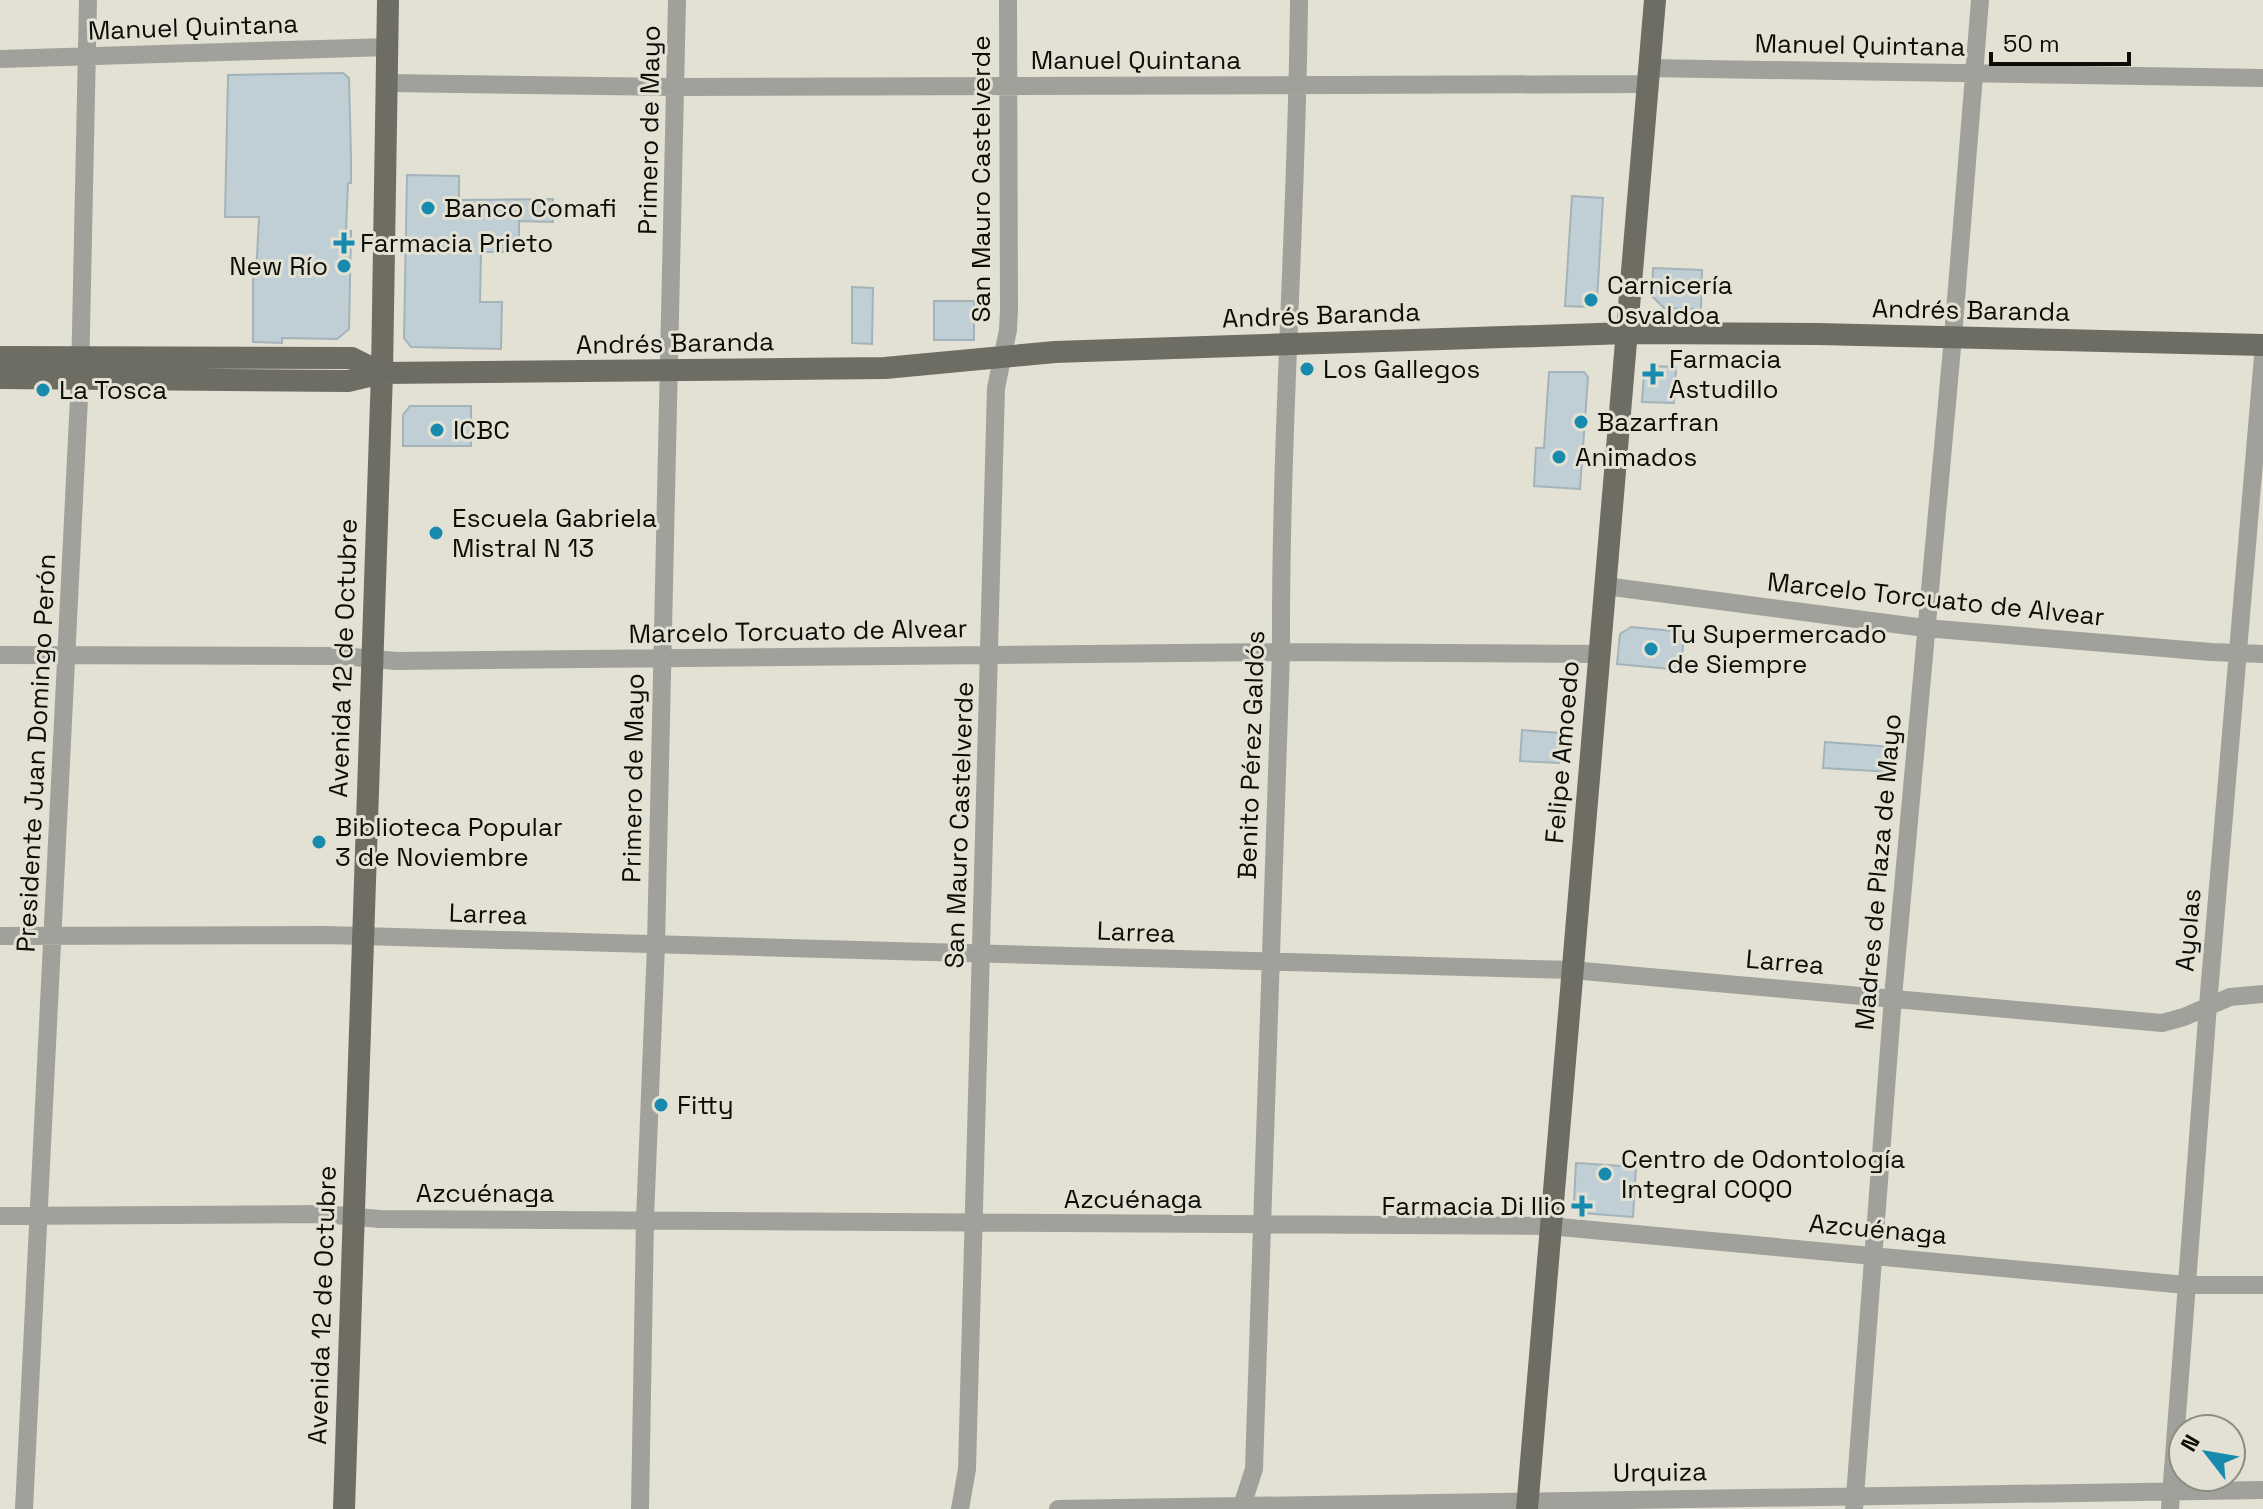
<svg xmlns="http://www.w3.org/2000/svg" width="2263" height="1509" font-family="'Space Grotesk',sans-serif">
	<rect width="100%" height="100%" fill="#e2e1d3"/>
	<!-- building -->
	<path fill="#c0cfd5" stroke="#a4b3b9" stroke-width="2" d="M343 73 349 78 351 157V183H348L346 231H351L349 329 337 339 282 338V343L253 342V276H256L259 217H225L228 75Z
		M407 175 459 176V200L553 199V222L519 221V252H481L480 302H502L501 349 411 347 404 338Z
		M1572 196 1603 198 1597 300 1589 307 1565 306Z
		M1653 268 1702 270 1701 309 1664 308 1652 296Z
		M852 287 873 288 872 344 852 343Z
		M934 301H974V340H934Z
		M1654 366 1676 367 1674 403 1642 402 1644 372Z
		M1549 372H1584L1588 377 1580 489 1534 486 1536 448H1544Z
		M410 406H471V446H403V415Z
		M1631 627 1684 632 1681 670 1617 664 1620 634Z
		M1522 730 1561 733 1559 763 1520 761Z
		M1825 742 1893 747 1891 772 1823 768Z
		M1576 1163 1636 1167 1633 1217 1582 1213V1210L1576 1209V1202H1574Z"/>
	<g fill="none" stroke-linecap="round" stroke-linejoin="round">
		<!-- minor -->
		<path stroke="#a1a19b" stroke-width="18" d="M0 59 387 47
			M1648 68 2263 78
			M387 83 675 87 1646 84
			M1605 586 1925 628 2211 652 2263 654
			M0 655 342 656 396 661 1281 652 1598 654
			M0 936 326 935 1572 970 2162 1023 2184 1017 2230 997 2263 994
			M0 1216 323 1214 380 1219 1549 1226 2186 1285H2263
			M24 1509 80 378 88 0
			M640 1509 645 1219 656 945 677 0
			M960 1509 967 1469 996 388 1008 330 1009 310 1008 0
			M1058 1509 2263 1490
			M1241 1509 1254 1469 1281 652C1280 435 1297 218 1299 0
			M1854 1509 1893 997 1953 337 1980 0
			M2170 1509 2208 1005 2263 356"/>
		<!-- major -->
		<path stroke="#6e6d63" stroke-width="22" d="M0 357 352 358 382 373
			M0 378 348 381 382 373 885 368 1055 352 1627 333 1818 334 2263 345
			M344 1509 382 373 388 0
			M1527 1509 1655 0"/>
	</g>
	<!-- markers -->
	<g fill="#178aae" stroke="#e2e1d3" stroke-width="3">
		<circle cx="428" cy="208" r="8"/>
		<path d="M340 231h8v8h8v8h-8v8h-8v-8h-8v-8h8z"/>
		<circle cx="344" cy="266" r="8"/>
		<circle cx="1591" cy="300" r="8"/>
		<circle cx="1307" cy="369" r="8"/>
		<path d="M1649 362h8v8h8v8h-8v8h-8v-8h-8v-8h8z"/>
		<circle cx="43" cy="390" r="8"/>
		<circle cx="1581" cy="422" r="8"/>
		<circle cx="437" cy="430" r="8"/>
		<circle cx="1559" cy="457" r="8"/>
		<circle cx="436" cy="533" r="8"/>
		<circle cx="1651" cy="649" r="8"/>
		<circle cx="319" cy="842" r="8"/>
		<circle cx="661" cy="1105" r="8"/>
		<circle cx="1605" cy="1174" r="8"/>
		<path d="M1578 1194h8v8h8v8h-8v8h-8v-8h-8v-8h8z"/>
	</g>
	<g text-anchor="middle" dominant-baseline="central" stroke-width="6" stroke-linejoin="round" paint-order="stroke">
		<!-- street labels -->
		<g font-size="26" fill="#0d0d08" stroke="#e2e1d3">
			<text transform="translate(193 27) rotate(-2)">Manuel Quintana</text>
			<text transform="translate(1860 45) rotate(1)">Manuel Quintana</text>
			<text x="1136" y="60">Manuel Quintana</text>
			<text transform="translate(649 130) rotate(-89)">Primero de Mayo</text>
			<text transform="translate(981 179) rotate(-90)">San Mauro Castelverde</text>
			<text transform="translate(1971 310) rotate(1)">Andrés Baranda</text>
			<text transform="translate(1321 315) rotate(-2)">Andrés Baranda</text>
			<text transform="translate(675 343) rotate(-1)">Andrés Baranda</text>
			<text transform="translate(1936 599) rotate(6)">Marcelo Torcuato de Alvear</text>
			<text transform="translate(798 631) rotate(-1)">Marcelo Torcuato de Alvear</text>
			<text transform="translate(343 658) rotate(-88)">Avenida 12 de Octubre</text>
			<text transform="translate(1562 752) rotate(-85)">Felipe Amoedo</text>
			<text transform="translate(36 753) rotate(-87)">Presidente Juan Domingo Perón</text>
			<text transform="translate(1251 755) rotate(-88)">Benito Pérez Galdós</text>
			<text transform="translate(633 778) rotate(-89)">Primero de Mayo</text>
			<text transform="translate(959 825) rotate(-88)">San Mauro Castelverde</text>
			<text transform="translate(1878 872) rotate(-85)">Madres de Plaza de Mayo</text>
			<text transform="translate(488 914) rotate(2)">Larrea</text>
			<text transform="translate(2188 930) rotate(-85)">Ayolas</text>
			<text transform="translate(1136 932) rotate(2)">Larrea</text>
			<text transform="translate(1785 962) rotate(5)">Larrea</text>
			<text x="485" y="1193">Azcuénaga</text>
			<text x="1133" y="1199">Azcuénaga</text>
			<text transform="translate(1878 1229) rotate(5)">Azcuénaga</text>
			<text transform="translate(322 1305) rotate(-88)">Avenida 12 de Octubre</text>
			<text transform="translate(1660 1472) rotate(-1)">Urquiza</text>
		</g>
		<!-- poi labels -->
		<g font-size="26" fill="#0d0d08" stroke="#e2e1d3" text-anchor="start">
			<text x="444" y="208">Banco Comafi</text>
			<text x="360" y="243">Farmacia Prieto</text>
			<text x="328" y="266" text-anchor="end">New Río</text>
			<text x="1607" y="285">Carnicería<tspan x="1607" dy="30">Osvaldoa</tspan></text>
			<text x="1669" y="359">Farmacia<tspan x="1669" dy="30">Astudillo</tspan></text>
			<text x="1323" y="369">Los Gallegos</text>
			<text x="59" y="390">La Tosca</text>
			<text x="1597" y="422">Bazarfran</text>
			<text x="453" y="430">ICBC</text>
			<text x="1575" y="457">Animados</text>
			<text x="452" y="518">Escuela Gabriela<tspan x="452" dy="30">Mistral N 13</tspan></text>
			<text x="1667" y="634">Tu Supermercado<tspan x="1667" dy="30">de Siempre</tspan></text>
			<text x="335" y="827">Biblioteca Popular<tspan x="335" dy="30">3 de Noviembre</tspan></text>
			<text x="677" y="1105">Fitty</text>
			<text x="1621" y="1159">Centro de Odontología<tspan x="1621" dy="30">Integral COQO</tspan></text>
			<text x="1566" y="1206" text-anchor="end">Farmacia Di Ilio</text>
		</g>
	</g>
	<!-- north arrow -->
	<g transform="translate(2207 1453) rotate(301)"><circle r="38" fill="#e2e1d3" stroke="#8d8c82" stroke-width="2"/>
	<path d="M0-6L14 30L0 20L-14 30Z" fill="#178aae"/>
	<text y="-12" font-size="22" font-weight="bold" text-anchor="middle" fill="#0d0d08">N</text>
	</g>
	<!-- scale -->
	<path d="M1991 52v12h138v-12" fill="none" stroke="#0d0d08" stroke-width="4"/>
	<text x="2003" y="52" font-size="24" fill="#0d0d08" stroke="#e2e1d3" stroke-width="6" paint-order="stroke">50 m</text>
</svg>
